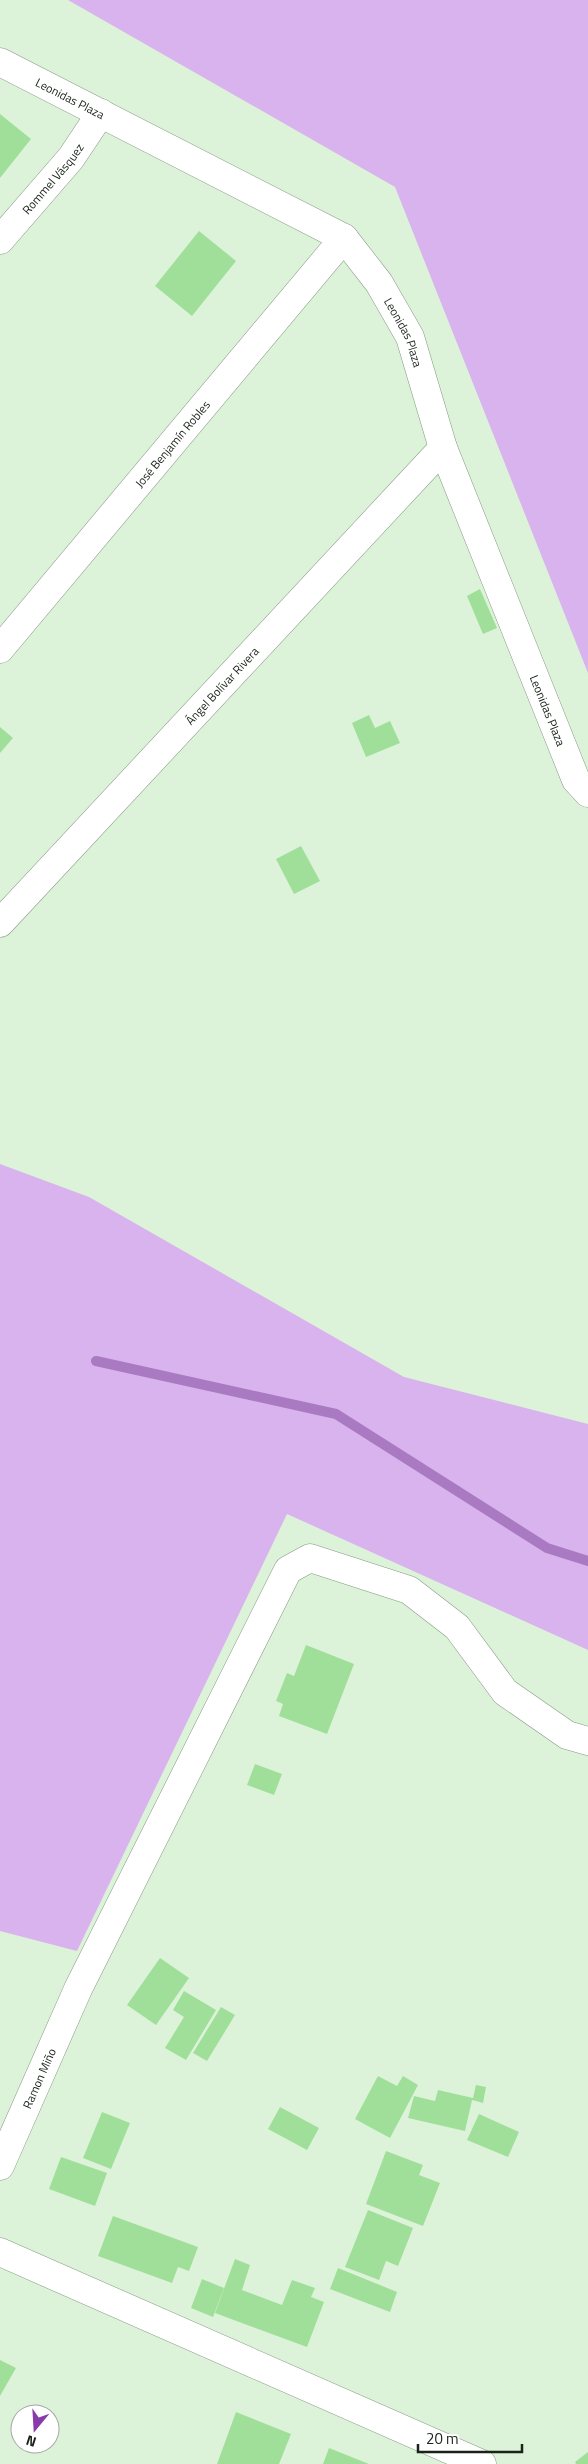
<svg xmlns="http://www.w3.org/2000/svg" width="588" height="2464" font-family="'Titillium Web',sans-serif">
	<rect width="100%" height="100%" fill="#dcf3d9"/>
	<!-- green -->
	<path fill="#d9b3ed" d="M68 0H588V673L395 187Z
		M0 1164 89 1197 404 1377 588 1424V1650L287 1514 77 1951 0 1931Z"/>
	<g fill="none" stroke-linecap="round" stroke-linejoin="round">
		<!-- stream -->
		<path stroke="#a97ac1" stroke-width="10" d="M96 1361 336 1414 547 1548 588 1561"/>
	</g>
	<!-- building -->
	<path fill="#a0df99" d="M0 114 31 139 0 178Z
		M199 231 236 261 192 316 155 286Z
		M480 589 497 628 483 634 467 596Z
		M369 715 375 728 390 721 400 743 366 757 352 723Z
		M0 727 13 738 0 753Z
		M301 846 320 881 294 894 276 859Z
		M306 1645 354 1664 327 1734 279 1716 283 1704 276 1701 287 1673 294 1676Z
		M255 1764 282 1774 274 1795 247 1785Z
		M160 1958 189 1978 156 2025 127 2005Z
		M184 1991 216 2010 186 2060 165 2048 184 2017 173 2010Z
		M221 2007 235 2015 207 2061 193 2053Z
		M378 2076 397 2086 403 2076 418 2085 390 2138 355 2119Z
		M476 2085 486 2087 483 2103 472 2100 465 2131 408 2118 414 2096 435 2101 438 2090 473 2098Z
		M280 2107 319 2128 307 2150 268 2129Z
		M102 2112 130 2123 111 2169 83 2158Z
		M479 2114 519 2132 508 2157 467 2140Z
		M386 2151 423 2165 419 2175 440 2183 423 2226 366 2204Z
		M61 2157 107 2173 95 2206 49 2189Z
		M368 2210 413 2228 398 2266 386 2261 379 2280 345 2267Z
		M113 2216 198 2247 189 2271 178 2267 172 2283 98 2256Z
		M235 2259 250 2265 242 2290 282 2305 292 2280 315 2288 311 2297 324 2302 307 2347 215 2313Z
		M338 2268 397 2292 390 2312 330 2289Z
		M202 2279 224 2288 213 2317 191 2308Z
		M0 2360 16 2368 0 2396Z
		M236 2412 291 2434 279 2464H217Z
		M329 2448 369 2464H323Z
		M588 2452V2464H576L575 2462Z"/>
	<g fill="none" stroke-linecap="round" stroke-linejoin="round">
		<defs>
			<g id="minor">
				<path id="s1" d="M0 62 344 238 379 283 410 337 443 448 576 780 588 793"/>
				<path id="s2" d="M0 240 71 158 101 113"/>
				<path id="s3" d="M0 649 344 238"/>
				<path id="s4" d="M0 923 443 448"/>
				<path id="s5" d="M0 2166 78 1989 288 1570 310 1558 409 1590 457 1627 505 1692 567 1735 588 1741"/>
				<path d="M0 2252 482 2464"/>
			</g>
		</defs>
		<!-- minor casing -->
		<use href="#minor" stroke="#869b83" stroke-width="29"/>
		<!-- minor -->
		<use href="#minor" stroke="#fff" stroke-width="28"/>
	</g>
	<g text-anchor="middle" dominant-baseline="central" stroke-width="4.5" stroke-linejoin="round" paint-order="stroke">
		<!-- street labels -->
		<g font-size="12" fill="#1a2219" stroke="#fff">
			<text stroke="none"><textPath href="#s1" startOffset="79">Leonidas Plaza</textPath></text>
			<text stroke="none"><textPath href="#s2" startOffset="81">Rommel Vásquez</textPath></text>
			<text stroke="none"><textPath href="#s1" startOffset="499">Leonidas Plaza</textPath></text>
			<text stroke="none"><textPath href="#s3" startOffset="268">José Benjamín Robles</textPath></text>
			<text stroke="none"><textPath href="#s4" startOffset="325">Ángel Bolívar Rivera</textPath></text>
			<text stroke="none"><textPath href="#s1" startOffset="904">Leonidas Plaza</textPath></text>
			<text stroke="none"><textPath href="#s5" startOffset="96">Ramon Miño</textPath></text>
		</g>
	</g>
	<!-- north arrow -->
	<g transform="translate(35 2429) rotate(198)"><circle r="24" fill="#ffffff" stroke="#a3a7a3"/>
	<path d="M0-4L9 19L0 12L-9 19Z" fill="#893bac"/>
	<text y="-8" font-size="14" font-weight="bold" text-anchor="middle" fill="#1a2219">N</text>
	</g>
	<!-- scale -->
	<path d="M418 2444v8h104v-8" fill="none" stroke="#1a2219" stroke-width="2.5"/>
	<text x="426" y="2444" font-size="15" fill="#1a2219" stroke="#ffffff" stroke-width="4" paint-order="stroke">20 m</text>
</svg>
